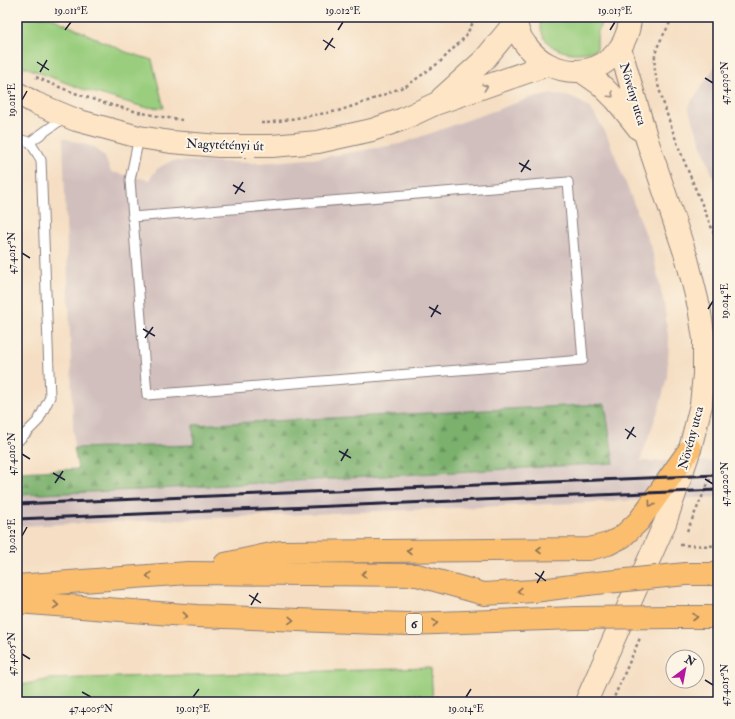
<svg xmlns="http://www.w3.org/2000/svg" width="735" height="719" font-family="'IM FELL Double Pica',serif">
	<defs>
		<pattern id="forest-firs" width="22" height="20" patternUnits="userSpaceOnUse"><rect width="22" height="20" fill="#7bb16d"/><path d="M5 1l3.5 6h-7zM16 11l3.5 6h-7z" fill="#64905b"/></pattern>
	</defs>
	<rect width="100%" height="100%" fill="#fcf5e5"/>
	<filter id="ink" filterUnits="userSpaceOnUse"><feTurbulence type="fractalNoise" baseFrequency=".025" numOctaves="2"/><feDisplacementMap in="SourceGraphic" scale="8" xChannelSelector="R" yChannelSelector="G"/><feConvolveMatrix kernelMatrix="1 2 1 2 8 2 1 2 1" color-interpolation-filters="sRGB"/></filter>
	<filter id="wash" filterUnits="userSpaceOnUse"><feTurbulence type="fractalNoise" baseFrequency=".012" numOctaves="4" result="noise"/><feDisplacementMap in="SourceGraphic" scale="16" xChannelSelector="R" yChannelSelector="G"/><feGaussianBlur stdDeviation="0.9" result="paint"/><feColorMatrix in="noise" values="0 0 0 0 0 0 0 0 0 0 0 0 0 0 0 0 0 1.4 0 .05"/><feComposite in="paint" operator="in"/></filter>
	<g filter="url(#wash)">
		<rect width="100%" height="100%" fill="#f5dec3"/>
		<!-- industrial -->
		<path fill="#d1bfbd" d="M718 62V190L688 107Z
			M554 94 575 98 591 109 606 133 652 250 664 304 669 342 667 377 660 405 640 461H718V497L17 526V495L138 490 614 463 605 404 193 425 195 445 74 448 63 138 94 147 105 157 111 172 149 180 157 169 171 161 259 163 319 158 400 144 530 98Z"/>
		<!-- grass -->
		<path fill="#9ace7e" stroke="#5e785c" d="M17 17H50L126 52 152 60 164 108 144 107 82 89 17 64Z
			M540 17H605C597 30 597 33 597 49 590 53 582 53 573 53 551 51 539 39 540 17Z
			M431 668 433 702H17V686L50 679Z"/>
		<!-- forest -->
		<path fill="url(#forest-firs)" stroke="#4e6a54" d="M605 404 614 463 138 490 17 495V472L78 469 74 448 194 445 193 425Z"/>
	</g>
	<g filter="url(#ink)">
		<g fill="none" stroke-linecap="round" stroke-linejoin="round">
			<defs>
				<path id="service" d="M17 139 30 142 41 160 50 397 38 421 18 441H17
					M30 142 65 117
					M132 217 568 182 583 360 147 395 130 180 139 137"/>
				<path id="secondary" d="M516 17C516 27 520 38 526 45 550 79 602 81 623 43 627 35 630 26 630 17
					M581 71 601 85 616 100 639 129
					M17 93 35 103 76 120 139 137 171 142 219 146H272L318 142 372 130 403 119 435 104 547 65
					M442 98 484 60 516 21
					M586 702 665 523 690 449 701 405 704 374V339L699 307 687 259 647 140 620 48"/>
				<path id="primary" d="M225 564 281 552 589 549 608 544 622 537 639 521 690 449
					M686 574H718
					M17 586 188 573 417 575 484 594 534 591 587 584
					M17 602 197 616 252 618 322 621 407 624 576 618
					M671 617H718"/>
			</defs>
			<!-- service casing -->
			<use href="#service" stroke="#8c807f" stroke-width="11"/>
			<!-- secondary casing -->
			<use href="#secondary" stroke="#8c807f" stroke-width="24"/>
			<!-- primary casing -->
			<use href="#primary" stroke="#8c807f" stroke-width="24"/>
			<!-- path -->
			<path stroke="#8c807f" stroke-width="2.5" stroke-dasharray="3 3" stroke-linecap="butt" d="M672 17C668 30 657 42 655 56 653 71 658 85 662 98 676 146 697 191 715 236L718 245
				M17 69 24 72
				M36 77C82 98 131 113 182 120
				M261 123H267L338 111 368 101 408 85 440 62 465 37 476 17
				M687 531 718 461
				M680 545 718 546
				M305 702 439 698 442 702
				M612 702 640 638"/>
			<!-- service -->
			<use href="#service" stroke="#fff" stroke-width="9"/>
			<!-- secondary -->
			<use href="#secondary" stroke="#fde5c5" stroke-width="22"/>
			<!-- primary -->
			<use href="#primary" stroke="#fabe6e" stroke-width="22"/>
			<!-- rail -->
			<path stroke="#22223b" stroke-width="3" d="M17 504 718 475
				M17 519 718 490"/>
			<defs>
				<path id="primary-bridge" d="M587 584 686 574
					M576 618 671 617"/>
			</defs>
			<!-- primary-bridge casing -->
			<use href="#primary-bridge" stroke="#8c807f" stroke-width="24" stroke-linecap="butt"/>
			<!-- primary-bridge -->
			<use href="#primary-bridge" stroke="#fabe6e" stroke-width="22"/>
		</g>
		<!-- one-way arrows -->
		<defs><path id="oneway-chevron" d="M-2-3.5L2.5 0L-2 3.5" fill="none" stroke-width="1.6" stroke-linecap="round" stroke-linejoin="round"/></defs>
		<g stroke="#9a8d87">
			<use href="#oneway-chevron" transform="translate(485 87) rotate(-19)"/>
			<use href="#oneway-chevron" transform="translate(611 95) rotate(43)"/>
		</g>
		<g stroke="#8e7054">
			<use href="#oneway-chevron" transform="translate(651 504) rotate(126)"/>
			<use href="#oneway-chevron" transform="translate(539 550) rotate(180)"/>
			<use href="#oneway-chevron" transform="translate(409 551) rotate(180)"/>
			<use href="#oneway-chevron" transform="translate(364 574) rotate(-179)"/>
			<use href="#oneway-chevron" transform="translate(149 576) rotate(176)"/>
			<use href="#oneway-chevron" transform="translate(520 591) rotate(177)"/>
			<use href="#oneway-chevron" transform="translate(56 605) rotate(5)"/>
			<use href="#oneway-chevron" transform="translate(185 616) rotate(5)"/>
			<use href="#oneway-chevron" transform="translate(695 617)"/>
			<use href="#oneway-chevron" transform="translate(291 620) rotate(3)"/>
			<use href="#oneway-chevron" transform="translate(435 623) rotate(-2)"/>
		</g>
	</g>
	<!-- ticks -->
	<path fill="none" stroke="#22223b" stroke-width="1.5" d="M65 30 71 22M338 30 343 22M610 30 615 22M323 40 335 48M325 50 333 38M37 62 49 70M40 72 47 60M705 78 713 83M22 100 27 91M519 163 531 170M521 172 529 160M233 185 245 192M235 194 243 182M22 253 30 258M429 307 441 314M708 309 713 301M431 317 438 305M143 329 155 336M145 338 153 327M625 429 636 437M627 439 634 427M339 451 351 458M22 454 30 459M341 461 348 449M53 473 65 480M705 479 713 484M55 483 63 471M22 536 27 527M535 573 546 581M537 583 544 571M249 595 261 603M251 605 258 593M22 654 30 659M705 680 713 685M82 692 91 697M193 697 199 689M466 697 471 689"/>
	<g text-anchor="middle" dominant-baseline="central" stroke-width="4" stroke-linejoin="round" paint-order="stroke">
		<!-- shield labels -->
		<rect fill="#fcf5e5" stroke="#63616e" stroke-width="1" x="406" y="614" width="16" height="20" rx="3"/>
		<g font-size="12" font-weight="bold" fill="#22223b">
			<text x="414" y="624">6</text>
		</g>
		<!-- street labels -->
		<g font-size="13" fill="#22223b" stroke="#fcf5e5">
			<text transform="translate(633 94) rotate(73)">Növény utca</text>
			<text transform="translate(225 145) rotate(2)">Nagytétényi út</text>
			<text transform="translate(691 438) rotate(-75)">Növény utca</text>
		</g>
	</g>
	<!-- margin -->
	<rect width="735" height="719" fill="none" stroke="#fcf5e5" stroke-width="44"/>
	<!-- north arrow -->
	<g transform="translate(685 669) rotate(32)"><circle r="19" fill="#fcf5e5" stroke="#a5a1a1"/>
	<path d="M0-3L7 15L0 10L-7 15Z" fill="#b5179e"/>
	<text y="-6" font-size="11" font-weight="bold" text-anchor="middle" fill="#22223b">N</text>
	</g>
	<rect x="22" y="22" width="691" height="675" fill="none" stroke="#22223b" stroke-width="1.5"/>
	<g font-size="10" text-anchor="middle" fill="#22223b">
		<text x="71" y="14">19.011°E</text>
		<text x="343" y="14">19.012°E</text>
		<text x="615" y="14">19.013°E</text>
		<text transform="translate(724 83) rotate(-90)" y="4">47.4030°N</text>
		<text transform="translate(11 100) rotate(-90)" y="4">19.011°E</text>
		<text transform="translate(11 253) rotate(-90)" y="4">47.4015°N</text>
		<text transform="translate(724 301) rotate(-90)" y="4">19.014°E</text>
		<text transform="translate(11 454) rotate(-90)" y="4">47.4010°N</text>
		<text transform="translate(724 484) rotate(-90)" y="4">47.4020°N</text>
		<text transform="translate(11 536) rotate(-90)" y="4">19.012°E</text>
		<text transform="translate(11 654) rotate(-90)" y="4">47.4005°N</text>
		<text transform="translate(724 685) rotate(-90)" y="4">47.4015°N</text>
		<text x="91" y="712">47.4005°N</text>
		<text x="193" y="712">19.013°E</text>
		<text x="466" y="712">19.014°E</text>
	</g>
</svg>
